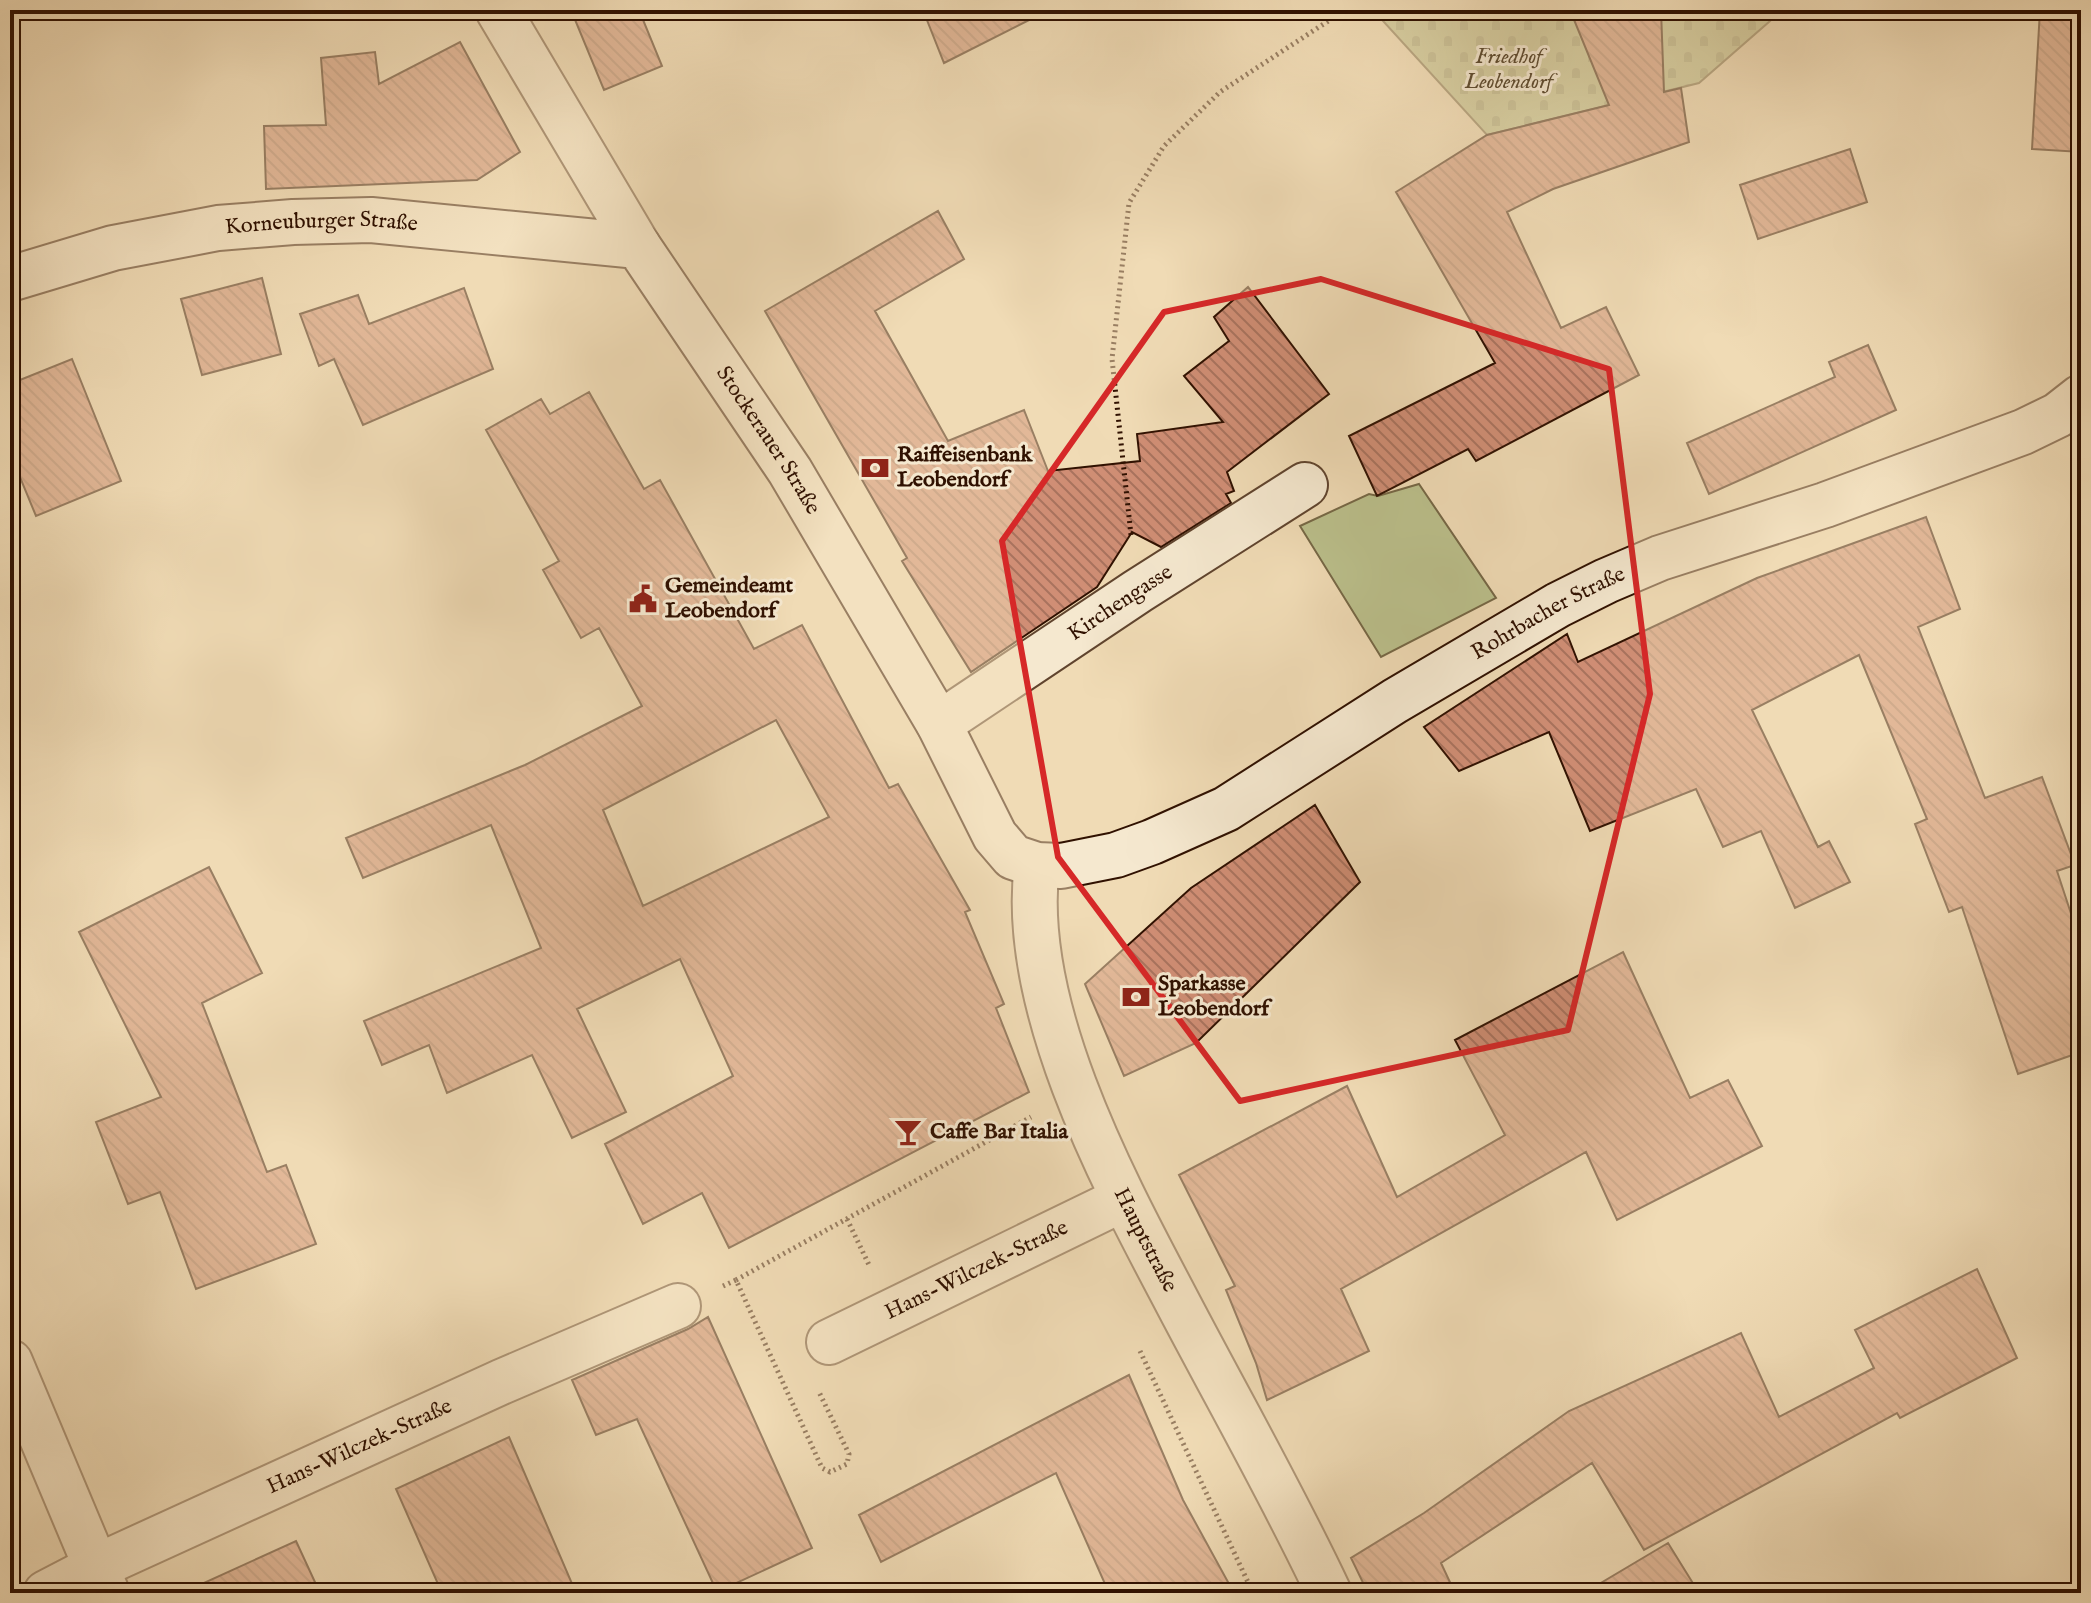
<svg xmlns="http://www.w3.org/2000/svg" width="2091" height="1603" font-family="'IM FELL English',serif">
	<defs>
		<pattern id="cemetery-stones" width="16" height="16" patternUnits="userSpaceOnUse" patternTransform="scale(2)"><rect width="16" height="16" fill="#bbc08c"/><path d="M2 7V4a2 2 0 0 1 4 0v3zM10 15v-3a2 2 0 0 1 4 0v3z" fill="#a1a477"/></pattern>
		<pattern id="building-back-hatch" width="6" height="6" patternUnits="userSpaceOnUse" patternTransform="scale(2)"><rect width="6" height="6" fill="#d08e75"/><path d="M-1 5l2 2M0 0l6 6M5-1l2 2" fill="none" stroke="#a9735e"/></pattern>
	</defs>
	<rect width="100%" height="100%" fill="#f0dbb5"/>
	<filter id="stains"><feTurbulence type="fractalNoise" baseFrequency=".0025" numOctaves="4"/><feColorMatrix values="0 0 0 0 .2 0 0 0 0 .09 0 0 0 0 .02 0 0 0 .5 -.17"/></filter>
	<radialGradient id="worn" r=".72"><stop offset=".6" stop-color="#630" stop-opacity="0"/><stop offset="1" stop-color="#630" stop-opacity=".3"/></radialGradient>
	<!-- green -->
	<path fill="#bbc08c" stroke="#766846" stroke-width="2" d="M1419 484 1496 598 1381 657 1300 526 1369 494 1378 496Z"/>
	<!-- cemetery -->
	<path fill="url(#cemetery-stones)" stroke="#766846" stroke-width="2" d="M1373 10H1778L1770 21 1699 83 1487 135Z"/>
	<!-- building -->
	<path fill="url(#building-back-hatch)" stroke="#301101" stroke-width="2" fill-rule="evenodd" d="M571 10H639L662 66 604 90Z
		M923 10H1049L944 63Z
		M1570 10H1661L1664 92 1681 88 1689 142 1553 189 1507 212 1561 328 1606 307 1639 375 1476 461 1468 449 1377 496 1349 436 1495 363 1396 192 1487 135 1609 105Z
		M2040 10H2081V152L2032 149Z
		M460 42 520 152 477 180 266 189 264 126 326 125 321 58 375 52 379 84Z
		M1850 149 1867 202 1758 239 1740 185Z
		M938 211 964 259 875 311 948 441 1024 410 1048 471 1140 461 1137 434 1223 422 1184 376 1229 341 1214 317 1248 287 1329 394 1227 472 1234 491 1226 494 1231 503 1161 547 1132 532 1097 587 971 672 902 561 907 558 765 311Z
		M262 278 281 354 202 375 181 299Z
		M464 288 493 369 363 425 334 359 319 366 300 314 358 295 369 324Z
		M1868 345 1896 410 1709 494 1687 443 1835 377 1829 362Z
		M72 359 121 481 36 516 10 453V384Z
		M589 392 644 489 660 480 754 649 802 625 889 788 898 784 970 910 965 912 1004 1004 996 1008 1029 1092 729 1248 702 1193 643 1224 605 1144 733 1076 680 959 577 1009 626 1112 572 1138 532 1055 447 1093 429 1045 382 1065 364 1021 541 948 491 825 363 878 346 838 525 765 642 706 599 628 581 638 543 570 559 561 486 430 541 399 550 414ZM776 720 829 817 643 906 603 810Z
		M1926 517 1960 609 1918 627 1985 798 2042 777 2075 865 2057 871 2081 944V1052L2018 1074 1962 907 1949 912 1915 824 1927 819 1859 655 1752 710 1818 847 1829 841 1850 882 1795 908 1761 831 1723 847 1696 789 1590 831 1549 732 1459 771 1424 727 1567 634 1578 662 1757 578Z
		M1315 805 1360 882 1196 1043 1124 1076 1085 984 1191 888Z
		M209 867 262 973 202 1003 267 1172 286 1165 316 1244 196 1289 160 1192 128 1204 96 1122 161 1097 79 932Z
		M1623 952 1690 1098 1728 1080 1762 1146 1617 1220 1586 1152 1341 1289 1369 1351 1267 1400 1256 1363 1226 1290 1235 1286 1179 1175 1347 1086 1397 1197 1505 1135 1455 1040Z
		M1977 1269 2017 1358 1900 1418 1897 1413 1644 1550 1592 1463 1441 1563 1455 1593H1368L1351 1558 1424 1513 1569 1411 1741 1333 1779 1417 1874 1368 1855 1330Z
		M708 1317 812 1548 717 1592 637 1419 596 1435 572 1380 688 1329Z
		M1129 1375 1183 1500 1234 1593H1109L1056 1473 881 1562 859 1515Z
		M509 1437 576 1593H442L396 1489Z
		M296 1541 320 1593H182Z
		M1668 1543 1699 1593H1584Z"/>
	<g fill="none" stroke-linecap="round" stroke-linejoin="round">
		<defs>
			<g id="minor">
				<path id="s1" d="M939 724 1138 591 1305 485"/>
				<path id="s2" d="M829 1342 1123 1199"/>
				<path d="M10 1362 107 1593"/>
				<path id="s3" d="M46 1593 96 1567 501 1382 678 1306"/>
			</g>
			<g id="tertiary">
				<path d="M498 10 638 246"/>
				<path id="s4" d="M1037 865C1019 1002 1109 1173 1172 1292 1224 1392 1281 1491 1329 1593"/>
			</g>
			<g id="secondary">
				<path id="s5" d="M10 279 113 248 218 228 293 222 371 220 638 246 790 471 939 724 995 836 1013 857 1037 865 1061 866 1116 855 1152 842 1226 809 1395 701 1558 605 1606 581 1660 558 1825 505 2023 432 2058 415 2081 397"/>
			</g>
		</defs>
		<!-- minor casing -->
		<use href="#minor" stroke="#60442e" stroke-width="48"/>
		<!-- tertiary casing -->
		<use href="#tertiary" stroke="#60442e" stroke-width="48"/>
		<!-- secondary casing -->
		<use href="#secondary" stroke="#301101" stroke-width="48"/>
		<!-- path -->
		<path stroke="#301101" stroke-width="5" stroke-dasharray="2 4" stroke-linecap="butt" d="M1131 535 1112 359 1129 203 1164 146 1220 92 1345 10
			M847 1219 870 1267
			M736 1280 1031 1117
			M723 1286 736 1280 822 1468 830 1472 847 1464 849 1454 819 1392
			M1140 1351 1253 1593"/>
		<!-- minor -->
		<use href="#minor" stroke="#f5e8cf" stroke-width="44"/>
		<!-- tertiary -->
		<use href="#tertiary" stroke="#f5e8cf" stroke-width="44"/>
		<!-- secondary -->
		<use href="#secondary" stroke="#f5e8cf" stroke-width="44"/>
	</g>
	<!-- marked area -->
	<path d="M0 0H2091V1603H0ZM1321 279 1609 369 1650 694 1568 1030 1240 1101 1058 857 1002 541 1164 312Z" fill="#f0dbb5" fill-opacity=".55" fill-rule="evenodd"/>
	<path fill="none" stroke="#d62828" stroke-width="6" stroke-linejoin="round" d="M1321 279 1609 369 1650 694 1568 1030 1240 1101 1058 857 1002 541 1164 312Z"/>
	<!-- icons -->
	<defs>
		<symbol id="bank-bare" viewBox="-9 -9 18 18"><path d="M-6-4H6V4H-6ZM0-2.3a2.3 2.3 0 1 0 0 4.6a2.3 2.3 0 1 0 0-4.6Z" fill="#8f2418" stroke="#f5e8cf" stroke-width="2.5" paint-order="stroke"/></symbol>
		<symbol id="civic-bare" viewBox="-9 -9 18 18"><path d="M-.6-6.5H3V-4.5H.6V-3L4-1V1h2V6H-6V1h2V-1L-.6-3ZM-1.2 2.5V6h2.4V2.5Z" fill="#8f2418" stroke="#f5e8cf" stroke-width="2.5" paint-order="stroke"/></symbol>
		<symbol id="bar-bare" viewBox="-9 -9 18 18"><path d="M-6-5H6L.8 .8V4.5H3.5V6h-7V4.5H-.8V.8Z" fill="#8f2418" stroke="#f5e8cf" stroke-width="2.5" paint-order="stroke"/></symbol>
	</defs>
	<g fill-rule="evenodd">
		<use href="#bank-bare" x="855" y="448" width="40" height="40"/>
		<use href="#civic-bare" x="623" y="579" width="40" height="40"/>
		<use href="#bank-bare" x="1116" y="977" width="40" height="40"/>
		<use href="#bar-bare" x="888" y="1112" width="40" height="40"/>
	</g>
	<g text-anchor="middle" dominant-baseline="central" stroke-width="6" stroke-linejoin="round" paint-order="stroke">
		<!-- park labels -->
		<g font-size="22" font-style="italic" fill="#614e32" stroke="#f5e8cf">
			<text x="1509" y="57">Friedhof<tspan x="1509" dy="25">Leobendorf</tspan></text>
		</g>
		<!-- street labels -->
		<g font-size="22" fill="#301101" stroke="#f5e8cf">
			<text stroke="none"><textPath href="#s5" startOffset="318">Korneuburger Straße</textPath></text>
			<text stroke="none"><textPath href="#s5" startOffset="870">Stockerauer Straße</textPath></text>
			<text stroke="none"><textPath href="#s1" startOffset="218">Kirchengasse</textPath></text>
			<text stroke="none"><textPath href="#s5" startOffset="1956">Rohrbacher Straße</textPath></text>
			<text stroke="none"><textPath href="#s4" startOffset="396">Hauptstraße</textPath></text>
			<text stroke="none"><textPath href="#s2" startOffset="164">Hans-Wilczek-Straße</textPath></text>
			<text stroke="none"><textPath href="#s3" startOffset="346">Hans-Wilczek-Straße</textPath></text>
		</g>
		<!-- poi labels -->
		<g font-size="22" font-weight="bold" fill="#301101" stroke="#f5e8cf" text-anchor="start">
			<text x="897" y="455">Raiffeisenbank<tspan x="897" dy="25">Leobendorf</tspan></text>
			<text x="665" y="586">Gemeindeamt<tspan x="665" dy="25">Leobendorf</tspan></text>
			<text x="1158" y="984">Sparkasse<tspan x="1158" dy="25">Leobendorf</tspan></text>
			<text x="930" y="1132">Caffe Bar Italia</text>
		</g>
	</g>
	<!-- margin -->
	<rect width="2091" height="1603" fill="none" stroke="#f0dbb5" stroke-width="40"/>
	<rect x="12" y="12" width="2067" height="1579" fill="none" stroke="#301101" stroke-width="4"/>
	<rect x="20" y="20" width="2051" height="1563" fill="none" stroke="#301101" stroke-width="2"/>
	<rect width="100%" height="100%" filter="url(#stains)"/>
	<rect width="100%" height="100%" fill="url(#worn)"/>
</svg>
